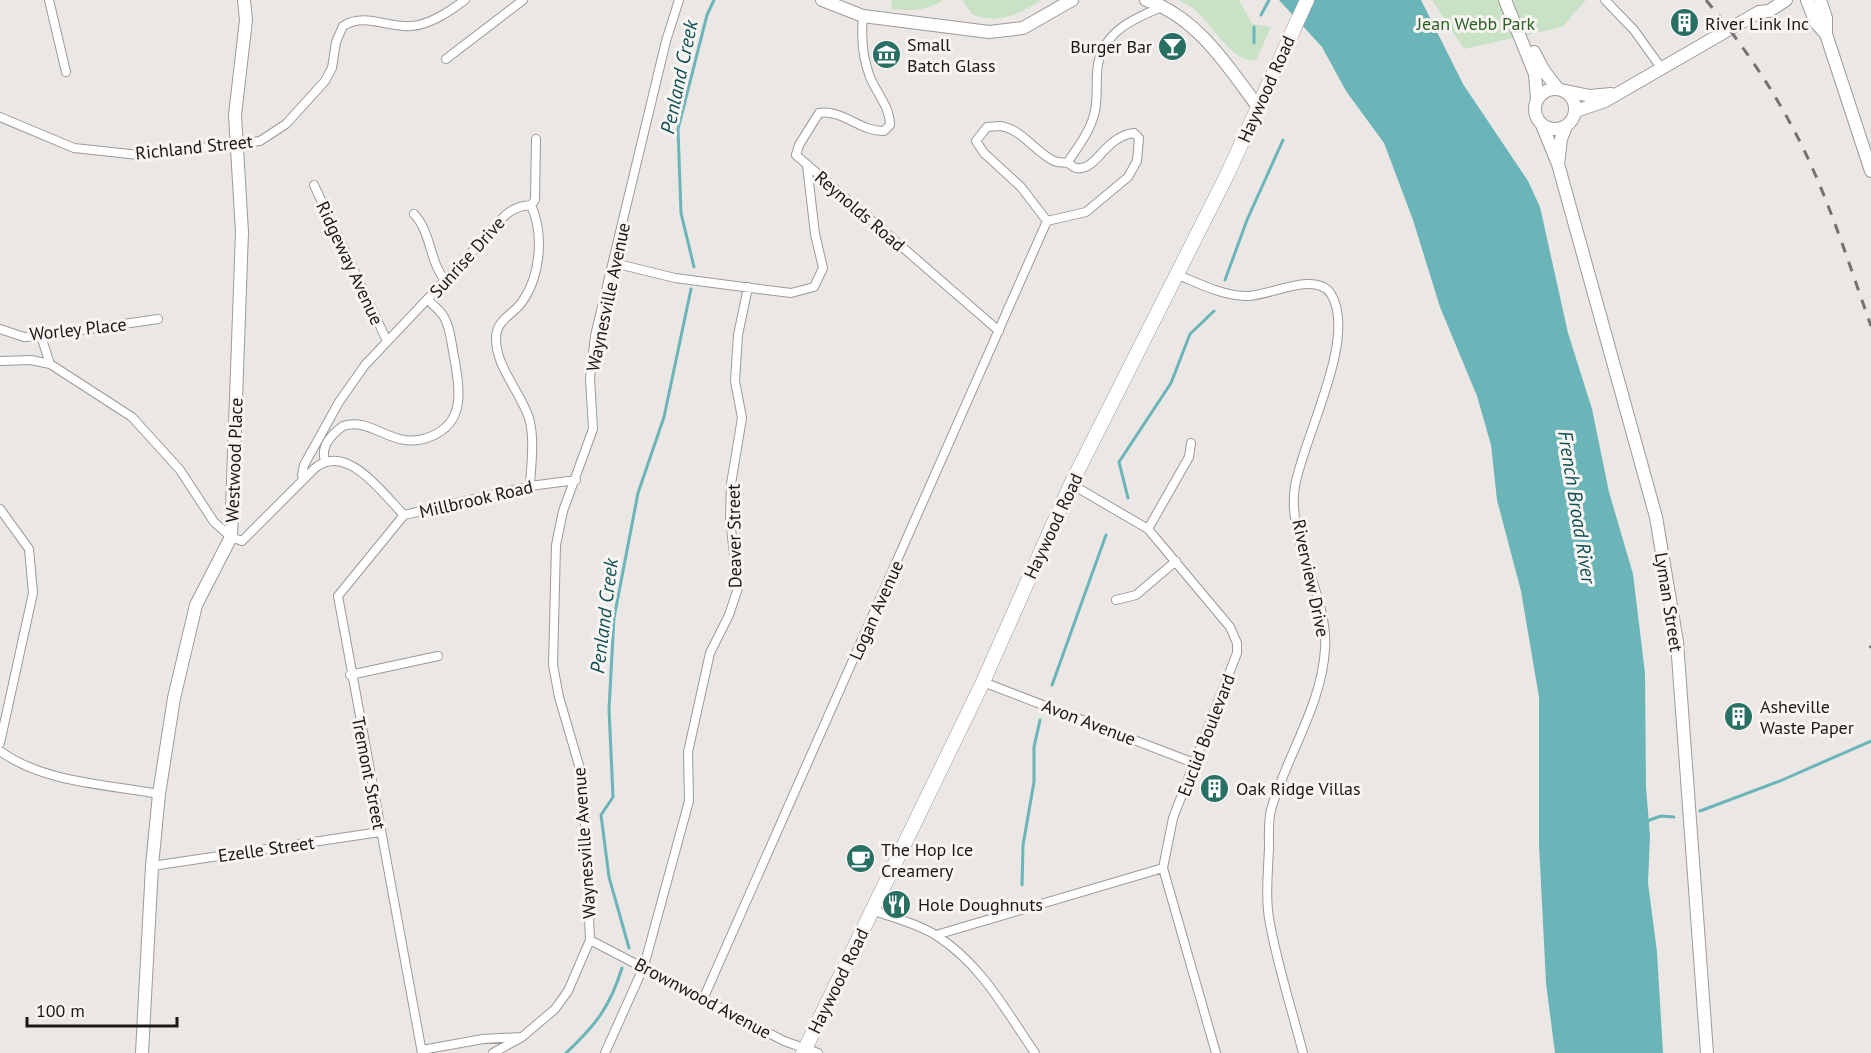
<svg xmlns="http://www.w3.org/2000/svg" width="1871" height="1053" font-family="'PT Sans',sans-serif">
	<rect width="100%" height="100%" fill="#eae7e5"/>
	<!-- green -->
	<path fill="#c9e1c5" d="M892 0H943C926 11 910 11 891 9Z
		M962 0H1041C1021 14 996 25 972 14Z
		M1179 0H1239L1252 24 1271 27 1256 60C1235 66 1210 22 1195 10 1191 6 1184 3 1179 0Z
		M1432 0H1586L1562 27 1464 49Z"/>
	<!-- water -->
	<path fill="#6bb4b8" d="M1279 0H1421L1463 84 1528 181 1540 207 1568 333 1592 409 1609 492 1633 574 1645 673 1646 787 1650 836 1648 883 1657 952 1663 1053H1555L1546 983 1539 844V697L1521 591 1497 500 1491 445 1477 396 1440 307 1413 220 1384 143 1346 91 1322 47Z"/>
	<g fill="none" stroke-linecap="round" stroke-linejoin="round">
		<!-- stream -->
		<path stroke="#6bb4b8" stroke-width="3" d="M1261 15 1269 0
			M1254 43V27
			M694 267 681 213 678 129 707 15 714 0
			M1225 280 1247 220 1283 140
			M1128 498 1119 462 1171 383 1190 334 1214 311
			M1052 685 1106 535
			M1700 811 1780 781 1871 741
			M1647 821 1661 816 1674 817
			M1022 885 1023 845 1034 782V747L1040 720
			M629 948 609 877 601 815 613 797 609 709 614 618 638 493 664 417 691 289
			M566 1053C595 1026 610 1007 622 968"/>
		<defs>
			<path id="street" d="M49 0 66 72
				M1605 0 1634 30 1662 69
				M863 16C861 37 862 57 870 77 877 94 890 107 890 125L884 131C861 132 842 109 819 113L799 145 796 155 999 331
				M446 59 523 0
				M0 117 74 148 139 155 260 141 286 124 325 81 332 68 336 42 343 26C365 12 387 28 411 26 430 25 450 11 465 0
				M1000 126C1022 129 1034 151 1054 161 1059 163 1064 162 1068 163 1073 166 1074 169 1081 168 1097 167 1107 136 1134 133L1139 138 1137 161 1128 177 1086 212 1047 221 1021 187 984 153 976 141 987 127Z
				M1067 163C1078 147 1089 133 1094 115 1099 98 1095 81 1098 64 1105 30 1135 18 1164 6
				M314 185 387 341
				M531 205 535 200 536 139
				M414 214C432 233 429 263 446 281
				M614 263 675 278 751 288 791 293 814 287 823 268 815 234 807 165
				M1178 275C1198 283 1223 296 1246 296 1268 297 1315 270 1331 294 1358 338 1303 438 1295 486 1286 542 1329 595 1325 649 1322 705 1286 757 1271 810 1268 822 1269 836 1269 848 1268 873 1265 899 1270 924 1278 967 1292 1010 1303 1053
				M0 329 24 337 41 336 158 319
				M41 336 50 364
				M0 361 31 360 50 364 132 417 180 470 214 522 231 537 242 541 315 468C347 442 383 494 404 515
				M325 461C320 446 332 434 343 426 374 416 393 453 432 436 467 421 459 387 454 356 451 343 451 329 444 317 440 310 433 305 428 300
				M304 479 302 475 304 465 339 402 365 365 487 236C500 220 509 206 531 205 544 234 541 275 522 302 513 315 497 319 496 337 495 366 520 391 529 418 535 440 531 464 530 486
				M1071 484 1148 529 1230 627 1237 643V653L1173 818 1163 868 1216 1053
				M0 509 29 549 33 593 0 743
				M404 515 338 596 422 1053
				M404 515 530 486 576 480
				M1148 529 1189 457 1191 443
				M1116 600 1136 595 1176 561
				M350 675 438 656
				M983 682 1194 763
				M0 751C44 783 106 784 159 794
				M152 866 380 832
				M872 910C893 918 919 924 937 936 981 964 1006 1011 1035 1053
				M936 935 1163 868
				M590 940 784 1041 818 1053
				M704 997 1047 221
				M422 1050 483 1039 521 1037
				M493 1053 522 1037 555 1009 568 991 590 940 583 779 559 697 553 665 556 545 563 511 593 429 590 378 595 336 666 41 679 0
				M605 1053 644 966 689 801 688 752 710 653 729 615 738 588 730 520 731 484 742 418 735 381 738 335 748 287"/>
			<path id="secondary" d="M822 0 863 16 989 32 1023 28 1072 0
				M1146 0C1196 16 1228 66 1258 107
				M1505 0 1535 74 1537 99
				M1807 0 1816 23 1826 34
				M1820 0 1826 18V34L1871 171
				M1534 52 1544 71 1558 89
				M1535 109a20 20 0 1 1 40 0a20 20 0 1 1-40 0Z
				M1566 91 1590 96 1611 94
				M1576 111 1605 101 1759 12 1769 11 1786 0
				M1542 125 1558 164 1656 517 1677 642 1707 1053
				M1558 164 1561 139 1566 126
				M142 1053 152 866 159 794 174 698 196 605 231 537 242 232 235 115 246 20 244 0"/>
			<path id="primary" d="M803 1053 983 682 1071 484 1227 175 1307 0"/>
		</defs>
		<!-- street casing -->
		<use href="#street" stroke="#9d9a98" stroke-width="10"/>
		<!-- secondary casing -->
		<use href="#secondary" stroke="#9d9a98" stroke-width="14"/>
		<!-- primary casing -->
		<use href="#primary" stroke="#9d9a98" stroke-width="15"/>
		<!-- street -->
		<use href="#street" stroke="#fff" stroke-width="8"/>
		<!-- secondary -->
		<use href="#secondary" stroke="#fff" stroke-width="12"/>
		<!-- primary -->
		<use href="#primary" stroke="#fff" stroke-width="14"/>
		<!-- rail -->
		<path stroke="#747271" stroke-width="3" stroke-dasharray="10 10" stroke-linecap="butt" d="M1706 0C1744 46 1778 96 1804 150 1831 206 1850 267 1871 326
			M1870 648 1871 646"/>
	</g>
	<!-- icons -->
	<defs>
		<symbol id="building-disc" viewBox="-11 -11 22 22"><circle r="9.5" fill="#286f64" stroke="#f7f4f2"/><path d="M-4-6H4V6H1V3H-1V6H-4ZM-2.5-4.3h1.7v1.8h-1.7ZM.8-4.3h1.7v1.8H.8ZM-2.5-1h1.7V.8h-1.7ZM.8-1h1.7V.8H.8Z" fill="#fff"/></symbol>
		<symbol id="bar-disc" viewBox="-11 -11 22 22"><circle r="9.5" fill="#286f64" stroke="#f7f4f2"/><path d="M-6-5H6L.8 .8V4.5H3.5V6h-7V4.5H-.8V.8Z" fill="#fff"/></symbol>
		<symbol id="museum-disc" viewBox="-11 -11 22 22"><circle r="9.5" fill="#286f64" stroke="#f7f4f2"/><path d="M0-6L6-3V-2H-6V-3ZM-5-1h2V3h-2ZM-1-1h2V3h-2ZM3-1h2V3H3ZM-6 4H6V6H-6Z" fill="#fff"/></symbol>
		<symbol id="cafe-disc" viewBox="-11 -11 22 22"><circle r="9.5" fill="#286f64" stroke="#f7f4f2"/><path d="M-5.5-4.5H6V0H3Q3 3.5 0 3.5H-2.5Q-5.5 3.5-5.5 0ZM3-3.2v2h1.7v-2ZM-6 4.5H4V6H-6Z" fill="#fff"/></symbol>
		<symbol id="restaurant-disc" viewBox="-11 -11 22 22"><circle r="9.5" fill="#286f64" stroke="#f7f4f2"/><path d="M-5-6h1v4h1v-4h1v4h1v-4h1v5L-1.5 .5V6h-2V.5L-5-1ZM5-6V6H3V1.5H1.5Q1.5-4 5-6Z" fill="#fff"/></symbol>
	</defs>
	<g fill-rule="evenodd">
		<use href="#building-disc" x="1668" y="6" width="33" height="33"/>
		<use href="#bar-disc" x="1156" y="30" width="33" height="33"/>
		<use href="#museum-disc" x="870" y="38" width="33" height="33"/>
		<use href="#building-disc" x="1722" y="700" width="33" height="33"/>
		<use href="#building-disc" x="1198" y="772" width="33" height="33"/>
		<use href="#cafe-disc" x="844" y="842" width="33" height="33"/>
		<use href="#restaurant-disc" x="880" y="888" width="33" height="33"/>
	</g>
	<g text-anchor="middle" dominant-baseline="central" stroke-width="6" stroke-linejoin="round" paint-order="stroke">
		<!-- park labels -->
		<g font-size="18" fill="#2c5f26" stroke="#f7f4f2">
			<text x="1476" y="23">Jean Webb Park</text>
		</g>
		<!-- poi labels -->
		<g font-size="18" fill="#1a1918" stroke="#f7f4f2" text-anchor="start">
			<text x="1705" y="23">River Link Inc</text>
			<text x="907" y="44">Small<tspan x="907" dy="21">Batch Glass</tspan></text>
			<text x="1152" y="46" text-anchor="end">Burger Bar</text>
			<text x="1760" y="706">Asheville<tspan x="1760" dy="21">Waste Paper</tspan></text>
			<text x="1236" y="788">Oak Ridge Villas</text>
			<text x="881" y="849">The Hop Ice<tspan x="881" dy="21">Creamery</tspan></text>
			<text x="918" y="904">Hole Doughnuts</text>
		</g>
		<!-- street labels -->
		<g font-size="18" fill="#1a1918" stroke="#f7f4f2">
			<text transform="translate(1266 89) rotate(-66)">Haywood Road</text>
			<text transform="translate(194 147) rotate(-6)">Richland Street</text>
			<text transform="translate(860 211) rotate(41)">Reynolds Road</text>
			<text transform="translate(467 257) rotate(-48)">Sunrise Drive</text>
			<text transform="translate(350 263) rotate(65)">Ridgeway Avenue</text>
			<text transform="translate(608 297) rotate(-78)">Waynesville Avenue</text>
			<text transform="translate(78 329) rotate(-6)">Worley Place</text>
			<text transform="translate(234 460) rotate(-88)">Westwood Place</text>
			<text transform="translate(476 499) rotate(-13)">Millbrook Road</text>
			<text transform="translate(1053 526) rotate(-65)">Haywood Road</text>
			<text transform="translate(734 536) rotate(-91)">Deaver Street</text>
			<text transform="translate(1311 578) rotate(78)">Riverview Drive</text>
			<text transform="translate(1669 602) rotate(81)">Lyman Street</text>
			<text transform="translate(876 610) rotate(-66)">Logan Avenue</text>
			<text transform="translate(1089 722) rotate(21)">Avon Avenue</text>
			<text transform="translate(1206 735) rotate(-69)">Euclid Boulevard</text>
			<text transform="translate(369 773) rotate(79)">Tremont Street</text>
			<text transform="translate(584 843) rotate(-94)">Waynesville Avenue</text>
			<text transform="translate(266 849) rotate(-8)">Ezelle Street</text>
			<text transform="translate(838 981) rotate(-64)">Haywood Road</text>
			<text transform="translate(703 998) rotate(28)">Brownwood Avenue</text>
		</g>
		<!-- water labels -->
		<g font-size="20" font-style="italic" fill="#0f5155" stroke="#f7f4f2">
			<text transform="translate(679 77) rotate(-78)">Penland Creek</text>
			<text transform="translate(1577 507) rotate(81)">French Broad River</text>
			<text transform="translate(604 616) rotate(-83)">Penland Creek</text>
		</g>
	</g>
	<!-- scale -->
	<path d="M27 1017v9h150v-9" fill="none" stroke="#1a1918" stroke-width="3"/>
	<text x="36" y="1017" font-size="18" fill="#1a1918" stroke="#f7f4f2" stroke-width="4.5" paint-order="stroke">100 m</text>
</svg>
